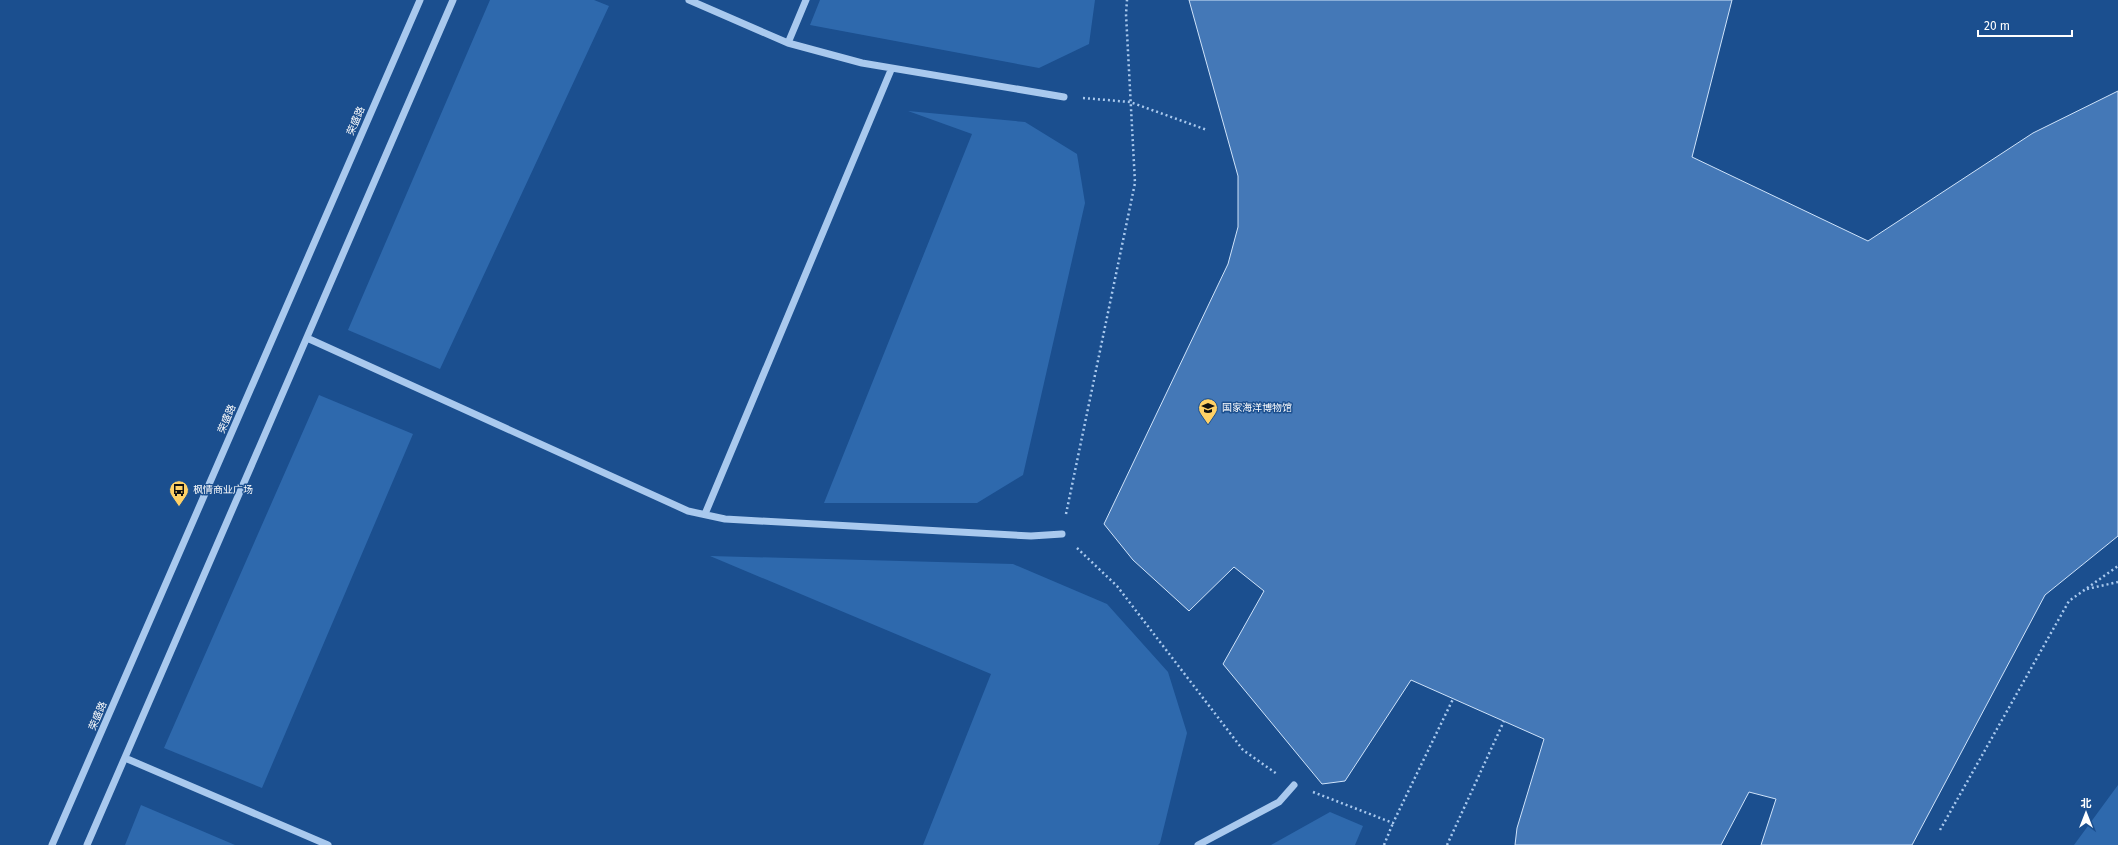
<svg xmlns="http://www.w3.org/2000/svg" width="2118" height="845" font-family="'Fira Sans','Noto Sans SC',sans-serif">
	<rect width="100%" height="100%" fill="#1b4f8f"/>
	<!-- green -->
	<path fill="#2e69ad" d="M490 0H594L609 6 440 369 348 330Z
		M820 0H1095L1089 44 1039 68 810 25Z
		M908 111 1025 122 1077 154 1085 203 1023 475 977 503H824L972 134Z
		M319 395 413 434 262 788 164 748Z
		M710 556 1013 564 1107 604 1168 672 1187 733 1160 843 1158 845H923L991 674Z
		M2118 785V845H2074Z
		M141 805 235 845H125Z
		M1330 812 1363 826 1355 845H1271Z"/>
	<!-- building -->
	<path fill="#4478b7" stroke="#cfe3fa" d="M1189 0H1732L1692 157 1868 241 2033 133 2118 91V536L2045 595 1912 845H1761L1776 799 1749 792 1721 845H1515L1517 828 1544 739 1411 680 1345 781 1322 784 1223 664 1264 591 1234 567 1189 611 1133 560 1104 524 1228 264 1238 227V176Z"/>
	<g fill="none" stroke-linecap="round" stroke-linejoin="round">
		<!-- path -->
		<path stroke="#a9c9ee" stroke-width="2.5" stroke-dasharray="2 3" stroke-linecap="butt" d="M1083 98 1130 102 1207 130
			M1066 514 1135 183 1126 14 1127 0
			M1077 548 1117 586 1243 750 1277 774
			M2087 589 2118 582
			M1313 792 1393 823 1453 699
			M1940 830 2069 601 2118 566
			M1384 845 1393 823
			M1447 845 1504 721"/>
		<!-- minor -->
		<path stroke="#a9c9ee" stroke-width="7" d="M689 0 788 43 862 63 1064 97
			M788 43 806 0
			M307 338 688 511 725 519 1031 536 1062 534
			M705 514 891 70
			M125 758 328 845
			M52 845 420 0
			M87 845 453 0
			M1198 845 1279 802 1294 785"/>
	</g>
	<!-- icons -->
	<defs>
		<symbol id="school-pin" viewBox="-11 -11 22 30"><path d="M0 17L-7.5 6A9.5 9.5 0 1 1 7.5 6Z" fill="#ffd166" stroke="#1b4f8f"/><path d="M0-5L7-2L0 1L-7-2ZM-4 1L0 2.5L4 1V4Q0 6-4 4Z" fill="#111"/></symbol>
		<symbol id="bus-pin" viewBox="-11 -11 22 30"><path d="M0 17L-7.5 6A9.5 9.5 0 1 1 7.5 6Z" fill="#ffd166" stroke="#1b4f8f"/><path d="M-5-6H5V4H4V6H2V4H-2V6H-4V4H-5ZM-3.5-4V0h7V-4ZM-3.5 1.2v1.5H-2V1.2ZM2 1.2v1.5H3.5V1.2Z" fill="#111"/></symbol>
	</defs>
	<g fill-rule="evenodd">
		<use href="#school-pin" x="1197" y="397" width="22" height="30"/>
		<use href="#bus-pin" x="168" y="479" width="22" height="30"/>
	</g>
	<g text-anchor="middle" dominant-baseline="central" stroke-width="3" stroke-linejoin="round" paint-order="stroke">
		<!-- street labels -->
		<g font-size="10" fill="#fff" stroke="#1b4f8f">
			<text transform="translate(356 121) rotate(-67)">荣盛路</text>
			<text transform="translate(227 419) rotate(-67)">荣盛路</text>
			<text transform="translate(98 716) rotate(-67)">荣盛路</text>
		</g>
		<!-- poi labels -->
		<g font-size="10" fill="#fff" stroke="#1b4f8f" text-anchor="start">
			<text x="1222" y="408">国家海洋博物馆</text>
			<text x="193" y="490">枫情商业广场</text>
		</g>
	</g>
	<!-- north arrow -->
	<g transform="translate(2086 813)" stroke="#1b4f8f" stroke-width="3" paint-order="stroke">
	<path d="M0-3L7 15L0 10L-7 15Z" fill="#ffffff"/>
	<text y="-6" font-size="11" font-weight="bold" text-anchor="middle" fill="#ffffff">北</text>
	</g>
	<!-- scale -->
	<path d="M1978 30v6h94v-6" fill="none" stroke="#ffffff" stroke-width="2"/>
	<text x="1984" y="30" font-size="12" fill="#ffffff" stroke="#1b4f8f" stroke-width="3" paint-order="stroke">20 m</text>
</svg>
